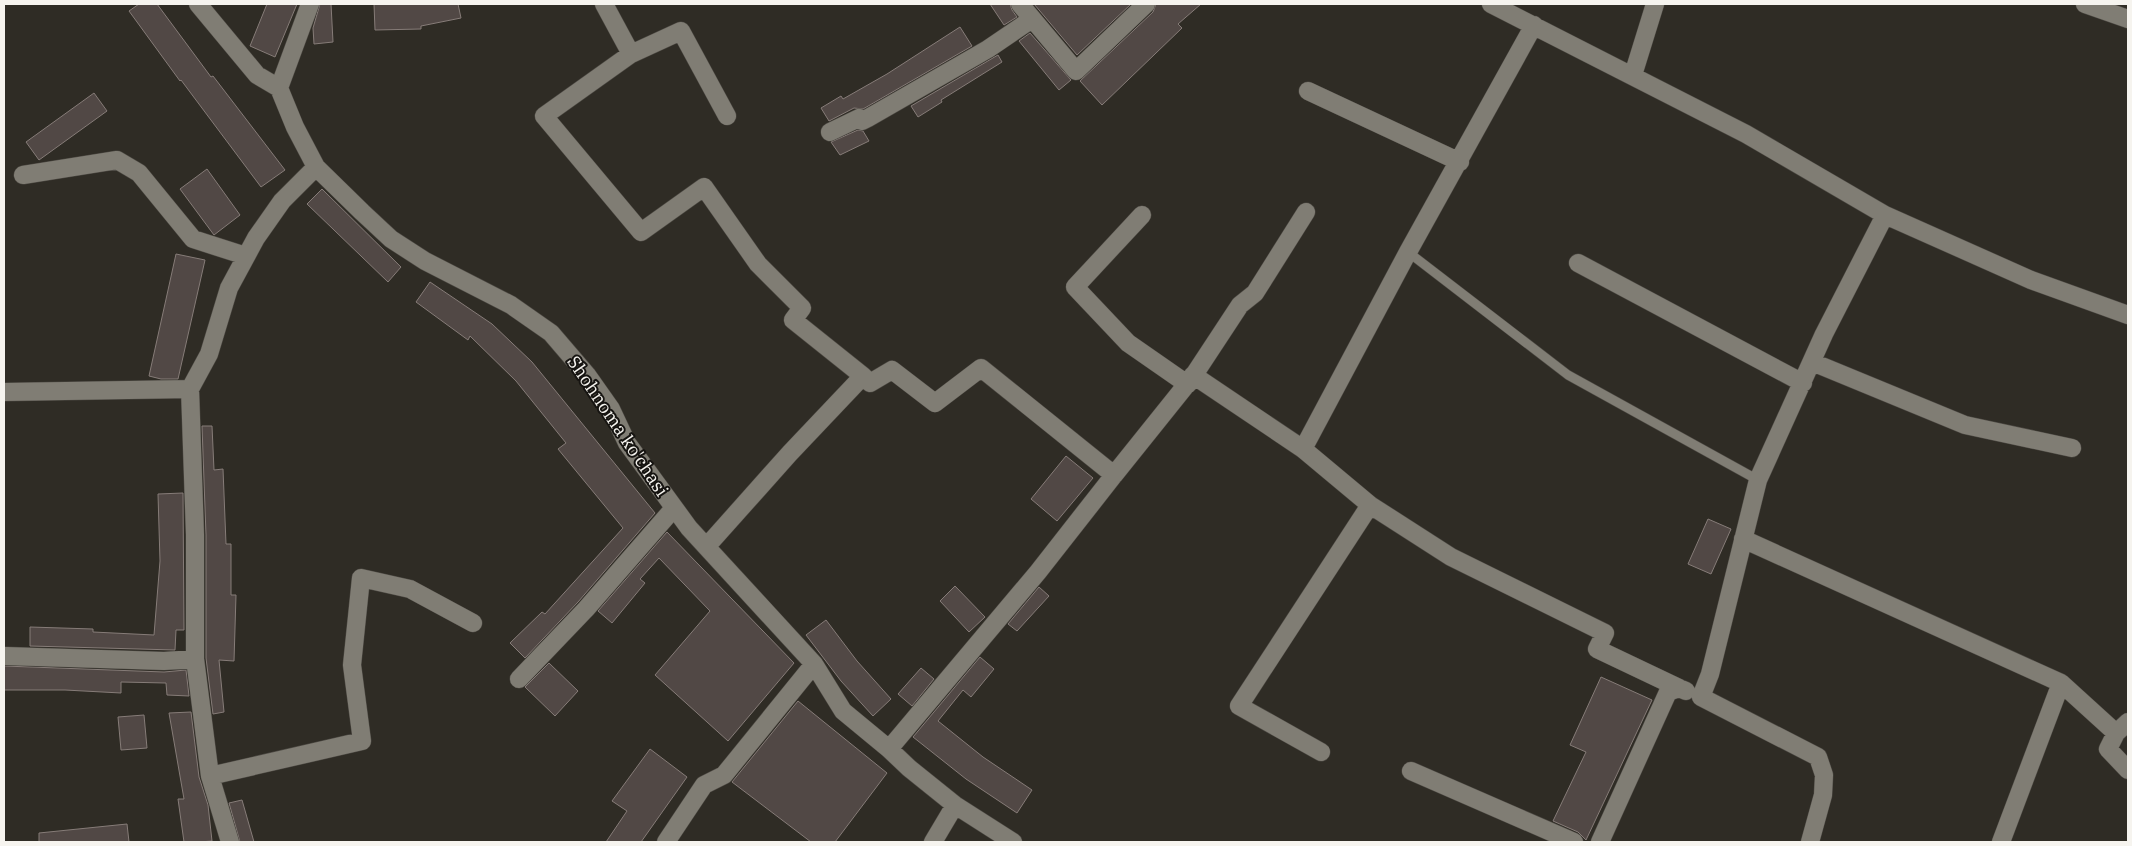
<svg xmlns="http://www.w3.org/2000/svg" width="2132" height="846" font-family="'IBM Plex Serif',serif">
	<rect width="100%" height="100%" fill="#2f2c25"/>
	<!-- building -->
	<path fill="#514845" stroke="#867c78" d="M139 4H157L211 77 213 76 285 170 261 187 181 80 180 81 129 11Z
		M267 4H297L275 57 250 46Z
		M320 4H331L333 42 314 44 313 28Z
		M374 4H458L461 18 421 26V29L375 30Z
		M990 4H1010L1012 10 1017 17 1004 25Z
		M1034 4H1131L1077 55Z
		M1156 4H1201L1178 24 1182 28 1102 105 1080 81 1153 12Z
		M960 27 972 46 863 109 854 108 829 121 821 108 841 96 843 99 887 74Z
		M1030 33 1071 80 1059 90 1019 41Z
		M998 55 1002 62 941 100 942 102 918 117 911 106Z
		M94 93 107 111 39 160 26 142Z
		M858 130 863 131 869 141 840 155 831 142Z
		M207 169 240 215 214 235 180 189Z
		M322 189 401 267 388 282 307 204Z
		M176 254 205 260 178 379H161L149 376Z
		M430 282 492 324 532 362 655 513 578 602 525 658 510 643 542 612 545 614 623 528 558 449 566 443 516 381 470 336 468 340 416 302Z
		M202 426H212L214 470 223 469 226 544H231V595H236L234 661 219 660 224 712 213 714 206 658V535Z
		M1066 456 1093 478 1057 521 1031 499Z
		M183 493 184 630H176L175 650 30 646V627L93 629V632L154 635 160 561 158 494Z
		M1708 519 1731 529 1711 574 1688 564Z
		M667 532 794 663 728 741 655 675 710 611 659 558 640 579 645 583 612 623 598 611Z
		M955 586 985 617 969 632 940 601Z
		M1039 587 1049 596 1017 631 1008 624Z
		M826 620 857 661 891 699 873 716 841 681 806 635Z
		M980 657 994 669 971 697 963 690 938 721 983 757 1032 790 1017 813 966 779 913 737Z
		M549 663 578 691 555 716 525 687Z
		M4 666 164 672 186 670 189 696 167 695 166 683 121 682V693L65 690H4Z
		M921 668 934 679 912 706 898 694Z
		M1601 677 1652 700 1586 840 1578 832 1553 821 1586 752 1570 745Z
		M798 701 887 773 835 842H811L732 782Z
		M191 712 199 777 208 805 212 841 199 842H184L178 799H184L169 713Z
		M144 715 147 748 121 750 118 717Z
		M650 749 687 777 641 842H606L627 811 612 801Z
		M242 800 254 842H240L229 803Z
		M127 824 129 842H39V833Z"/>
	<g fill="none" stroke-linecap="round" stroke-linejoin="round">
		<defs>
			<path id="service" d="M1408 252 1568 375 1758 480"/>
			<path id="minor" d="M198 4 257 75 279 88 295 127 316 167 362 212 391 239 425 261 511 305 551 333 587 375 611 409 627 443 689 528 814 664 843 711 889 749 909 768 955 805 1013 842
				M604 4 631 54 681 31 727 116
				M1020 4 1076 71 1146 4
				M1491 4 1746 134 1885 215 2031 280 2128 315
				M2085 4 2128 19
				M631 54 544 116 641 232 704 187 758 264 802 308 793 320 863 376
				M1633 75 1655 4
				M279 88 310 4
				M1308 91 1460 162
				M830 132 859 118 862 121 868 118 988 49 1032 19
				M23 175 117 160 139 173 193 239 246 256
				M1578 263 1803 383
				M1812 362 1965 425 2072 448
				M1193 375 1303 449 1370 505 1451 557 1605 633 1597 649 1679 688
				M1188 384 1240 305 1255 293 1306 212
				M4 392 190 389
				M1303 449 1408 252 1534 25
				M1114 475 1187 384 1128 343 1075 287 1142 215
				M1743 539 2061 683 2001 842
				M707 546 790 453 863 376 870 383 892 370 935 403 981 368 1114 475 1038 572 889 749
				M5 656 164 661 195 659 210 776 230 842
				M195 659V535L190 389 209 354 229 288 256 238 282 201 316 167
				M519 679 586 609 674 508
				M2061 683 2116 733 2108 749 2128 770
				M2115 734 2128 722
				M1321 752 1239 706 1370 505
				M1411 771 1574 842
				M210 776 362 741 352 665 361 578 410 589 473 623
				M666 842 704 785 724 775 814 664
				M933 842 955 805
				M1600 842 1668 692 1679 688 1686 691
				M1810 842 1823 795 1824 775 1818 757 1701 697 1710 674 1758 480 1824 334 1885 215"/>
		</defs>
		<!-- service casing -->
		<use href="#service" stroke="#4d4a44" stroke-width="10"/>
		<!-- minor casing -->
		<use href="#minor" stroke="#4d4a44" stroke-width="19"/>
		<!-- service -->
		<use href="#service" stroke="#807d74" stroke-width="9"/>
		<!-- minor -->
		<use href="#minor" stroke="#807d74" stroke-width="18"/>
	</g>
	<g text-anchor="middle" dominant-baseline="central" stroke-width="4" stroke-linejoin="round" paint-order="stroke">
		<!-- street labels -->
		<g font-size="18" fill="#f6f4ef" stroke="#161411">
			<text transform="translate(618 426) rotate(56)">Shohnoma ko'chasi</text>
		</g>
	</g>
	<!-- border -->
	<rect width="2132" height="846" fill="none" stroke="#f6f4ef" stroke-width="10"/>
</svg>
